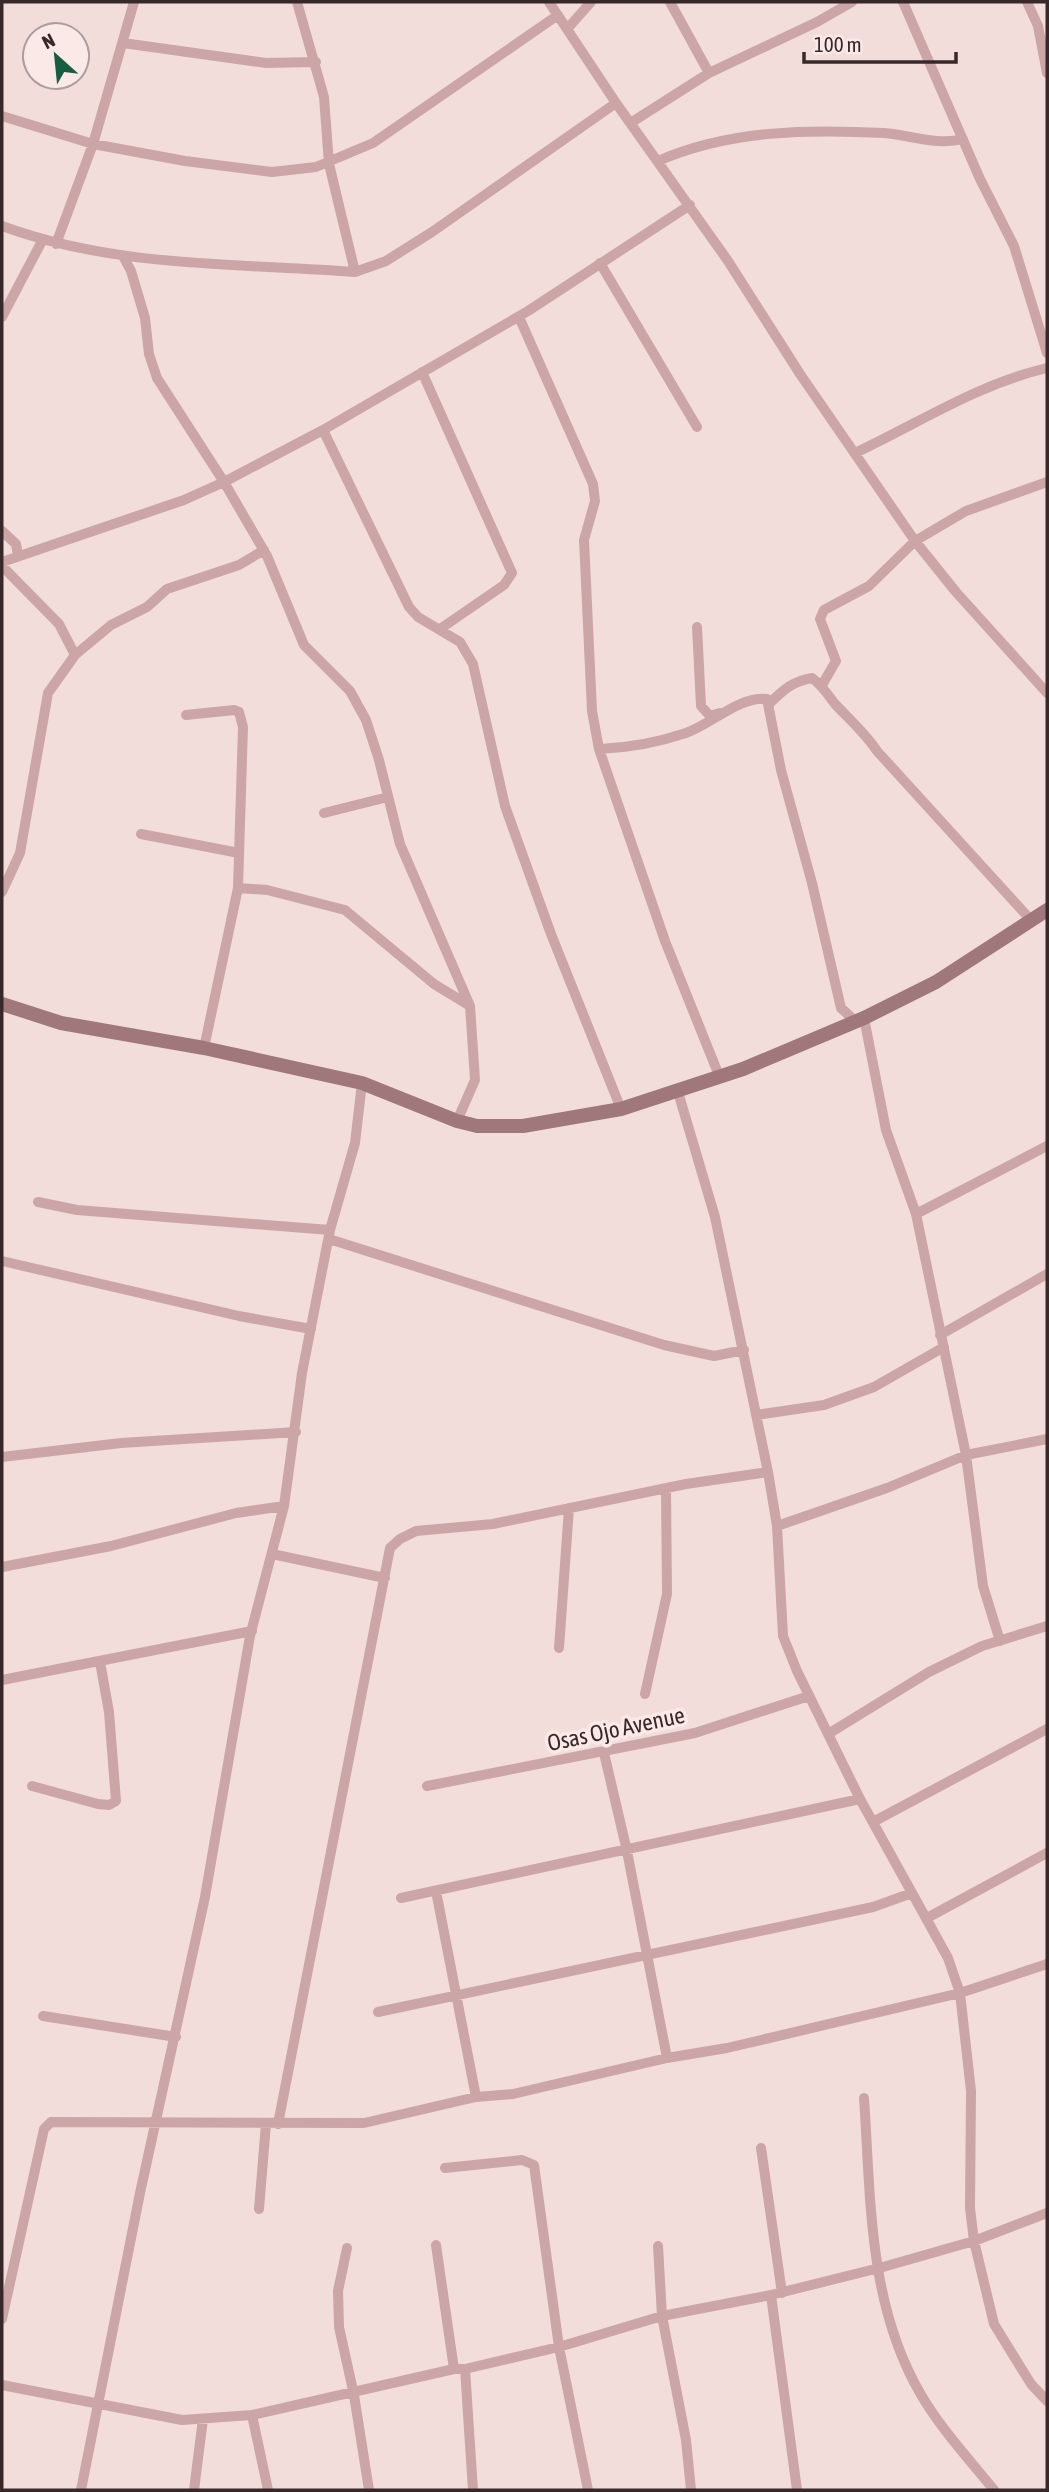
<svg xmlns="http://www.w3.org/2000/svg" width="1049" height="2492" font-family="'Asap Condensed',sans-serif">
	<rect width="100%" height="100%" fill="#f3dddb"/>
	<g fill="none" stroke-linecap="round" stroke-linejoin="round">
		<!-- street -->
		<path stroke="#cca6a7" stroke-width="10" d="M297 2 324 97 329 164 355 272
			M549 2 616 103 728 261 800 374 915 541 956 592 1047 693
			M670 2 709 73
			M903 2 980 179 1014 246 1047 353
			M1027 2 1038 26 1047 73
			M568 28 591 2
			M123 43 266 63 316 62
			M2 116 93 144 185 161 272 172 316 167 373 143 558 15
			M632 122 709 73 817 22 852 2
			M658 161C729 130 808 129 884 133 910 135 938 146 963 139
			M2 226C116 268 235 263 355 272L386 261 432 232 616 103
			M56 244 93 144 134 2
			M600 263 697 427
			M2 317 42 241
			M519 317 593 484 595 501 584 540 592 711 599 749 665 941 720 1078
			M422 372 512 573 504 585 440 629
			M323 430 409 607 418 617 460 642 473 664 505 806 551 934 621 1109
			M855 453C919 423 978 384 1047 368
			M2 531 16 544 18 555
			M2 562 184 500 224 482 157 378 149 354 145 318 131 271 123 256
			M2 566 59 624 75 655
			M697 627 701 706 710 716 720 713
			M822 685 836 661 820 619 824 610 869 586 915 541 966 511 1047 482
			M770 703C783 690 793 681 812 678 823 686 827 694 835 704 850 720 865 733 877 751L1030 919
			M186 715 234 710 239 712 243 727 238 888 204 1048
			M599 749C628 748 659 742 686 733 712 724 739 696 767 699L781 770 812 883 841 1008 855 1021
			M324 813 388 797
			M141 834 239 853
			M238 888 267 890 345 910 434 984 470 1006
			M2 892 20 853 48 693 75 655 111 625 147 607 167 589 239 565 264 550
			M864 1018 886 1130 916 1214 966 1455 983 1586 1000 1641
			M678 1092 715 1217 768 1472 777 1526 783 1636 797 1671 860 1799 948 1958 960 1993 971 2091 970 2208 974 2241 994 2324 1031 2384 1047 2401
			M457 1121 475 1080 470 1006 400 844 379 760 366 720 350 691 304 645 267 556 224 482 323 430 528 311 690 205
			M38 1202 77 1210 330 1230
			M916 1214 1047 1146
			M329 1239 664 1345 714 1356 744 1350
			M2 1261 239 1316 311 1329
			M940 1335 1047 1274
			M756 1415 824 1405 874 1387 944 1347
			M2 1457 121 1443 296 1432
			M777 1526 887 1488 966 1455 1047 1439
			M272 1554 385 1578
			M2 1567 111 1546 236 1513 284 1506
			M559 1648 569 1508
			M2 1680 252 1631
			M645 1694 667 1594 666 1488
			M828 1734 929 1672 982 1646 1047 1626
			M604 1753 627 1851 667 2058
			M32 1786 98 1804 109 1805 116 1801 109 1712 100 1662
			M427 1786 695 1733 809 1696
			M873 1822 1047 1729
			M436 1891 476 2097
			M401 1898 860 1799
			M927 1918 1047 1853
			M378 2012 873 1907 912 1893
			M43 2016 176 2037
			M864 2098C871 2199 868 2303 920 2393 940 2428 969 2459 994 2490
			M278 2124 390 1548 400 1539 416 1531 493 1524 686 1484 768 1472
			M761 2148 782 2293
			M445 2168 522 2160 534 2165 559 2347 588 2490
			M259 2209 266 2124
			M436 2245 454 2369
			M658 2246 662 2316 686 2440 691 2490
			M347 2248 338 2291 339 2327 354 2395 369 2490
			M771 2295 797 2490
			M2 2319 44 2129 51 2122 364 2123 476 2097 513 2094 667 2058 727 2048 960 1993 1047 1964
			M465 2369 473 2490
			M2 2385 182 2420 252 2415 454 2369H465L559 2347 662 2316 771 2295 883 2267 974 2241 1047 2213
			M252 2415 268 2490
			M81 2490 140 2193 205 1897 250 1636 284 1506 302 1373 330 1230 355 1143 362 1083
			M194 2490 203 2419"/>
		<!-- secondary -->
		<path stroke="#a0787c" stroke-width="14" d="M2 1004 61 1023 204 1048 362 1083 457 1121 477 1126H523L621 1109 743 1069 864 1018 936 982 1047 910"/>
	</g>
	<g text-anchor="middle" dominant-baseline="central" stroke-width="7" stroke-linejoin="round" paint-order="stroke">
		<!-- street labels -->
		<g font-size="23" fill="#38282a" stroke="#fbe9e8">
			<text transform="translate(616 1729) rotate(-12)">Osas Ojo Avenue</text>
		</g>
	</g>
	<!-- border -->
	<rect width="1049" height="2492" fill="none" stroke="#38282a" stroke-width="7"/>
	<!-- north arrow -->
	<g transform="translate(56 56) rotate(333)"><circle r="33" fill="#fbe9e8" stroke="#ad9c9c" stroke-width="2"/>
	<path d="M0-5L12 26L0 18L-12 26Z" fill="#1a5c41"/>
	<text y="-10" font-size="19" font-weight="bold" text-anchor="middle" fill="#38282a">N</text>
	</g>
	<!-- scale -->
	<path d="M804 52v10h152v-10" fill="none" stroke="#38282a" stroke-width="3.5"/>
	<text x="814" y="52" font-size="21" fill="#38282a" stroke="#fbe9e8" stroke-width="5" paint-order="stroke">100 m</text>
</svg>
